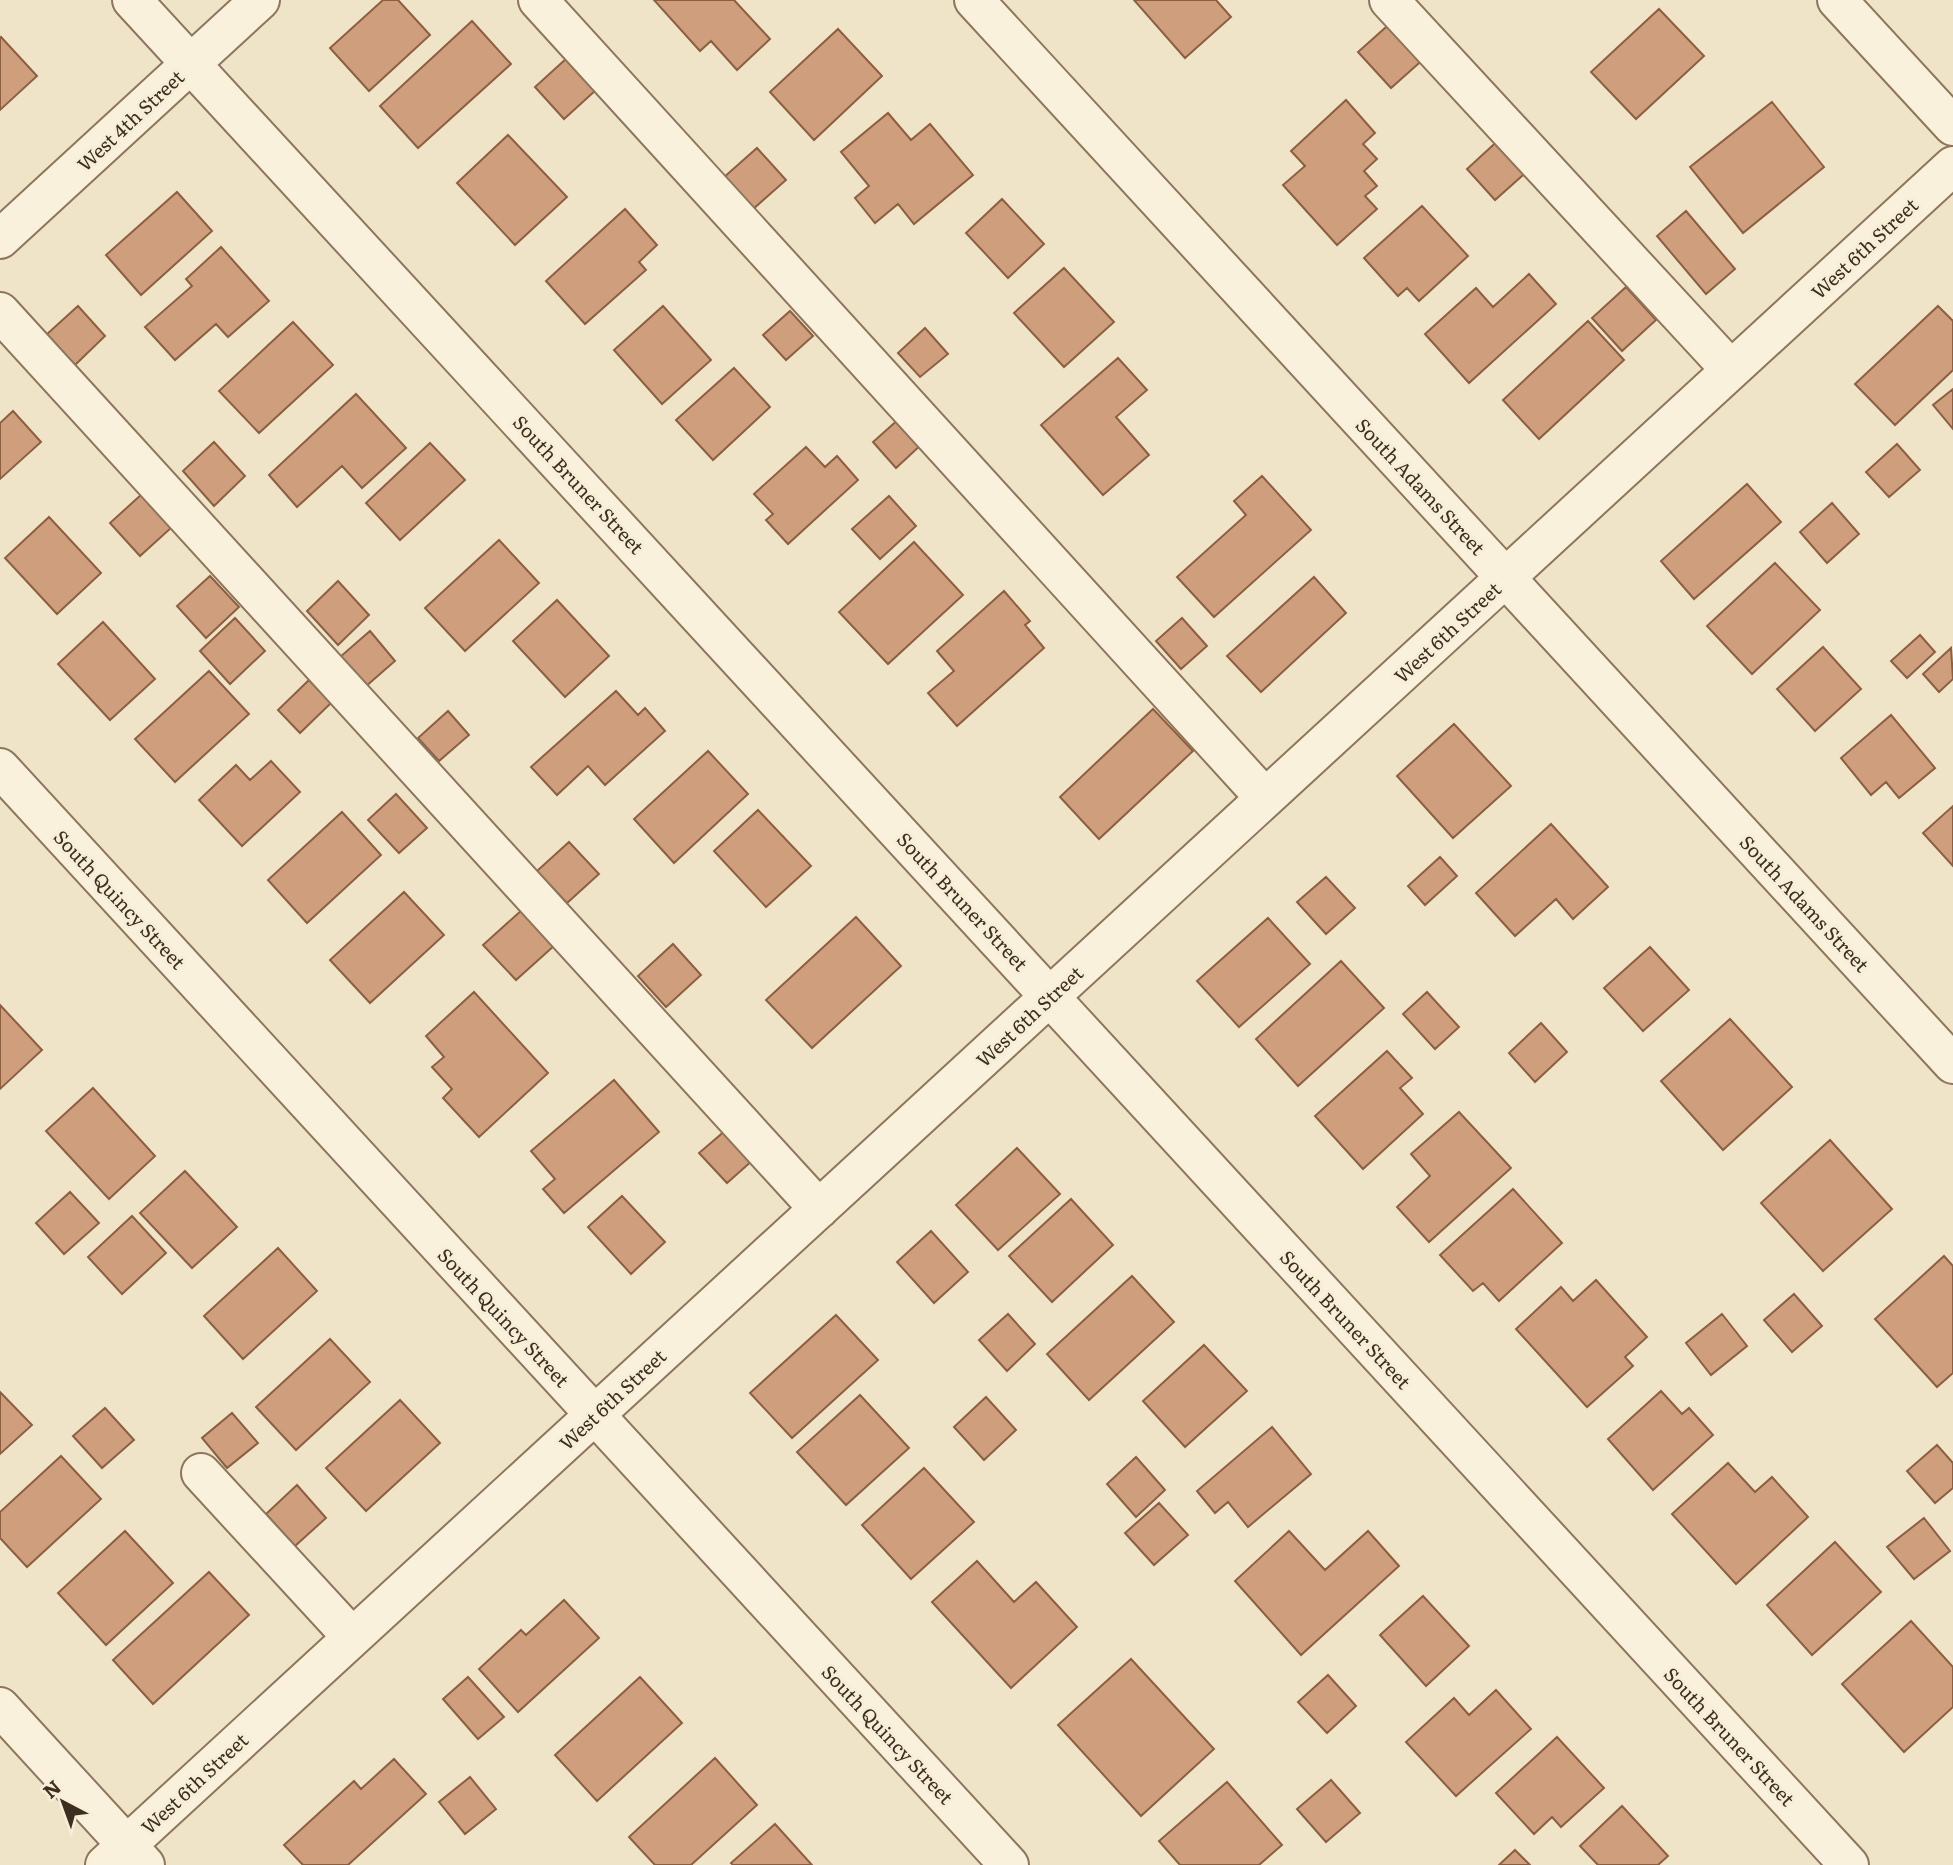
<svg xmlns="http://www.w3.org/2000/svg" width="1953" height="1865" font-family="Literata,serif">
	<rect width="100%" height="100%" fill="#f0e4c8"/>
	<!-- building -->
	<path fill="#cf9f7d" stroke="#8d5f41" stroke-width="2" d="M383 0H398L430 35 369 91 330 48Z
		M654 0H734L770 39 737 70 711 41 700 51Z
		M1134 0H1216L1231 17 1185 58Z
		M1659 9 1704 56 1636 119 1591 72Z
		M1394 20 1427 56 1391 88 1358 52Z
		M472 21 511 64 418 148 380 106Z
		M838 29 882 76 814 140 770 92Z
		M1 37 37 76 0 110V38Z
		M567 58 596 90 564 119 535 87Z
		M1346 100 1375 133 1363 144 1377 159 1364 171 1377 186 1365 196 1377 209 1337 245 1283 185 1305 166 1291 151Z
		M1772 102 1824 167 1743 233 1690 167Z
		M888 113 911 140 930 124 973 175 914 224 898 204 875 223 855 198 869 186 841 152Z
		M508 135 567 197 515 245 457 183Z
		M1503 136 1532 167 1495 200 1467 169Z
		M757 148 786 180 752 210 723 178Z
		M177 192 212 231 141 295 106 255Z
		M1002 199 1044 244 1008 278 966 233Z
		M1422 206 1468 256 1419 301 1407 288 1398 296 1364 258Z
		M625 209 657 245 639 262 646 270 585 324 546 281Z
		M1686 211 1735 269 1706 294 1657 236Z
		M221 247 269 301 228 337 216 324 175 360 145 327 192 286 186 279Z
		M1064 268 1114 322 1064 367 1014 313Z
		M1529 274 1556 304 1469 383 1425 334 1476 288 1493 307Z
		M1626 287 1656 320 1622 351 1592 318Z
		M78 306 105 336 74 366 46 335Z
		M663 306 711 360 662 404 614 350Z
		M1938 306 1953 321V370L1895 425 1855 384Z
		M790 311 813 336 786 360 763 335Z
		M1588 321 1624 360 1539 439 1503 400Z
		M293 322 333 365 259 433 219 391Z
		M925 328 948 354 920 377 898 353Z
		M1118 358 1147 390 1116 417 1149 455 1103 495 1041 425Z
		M734 368 770 407 713 460 676 420Z
		M1953 389V429L1933 405Z
		M356 394 406 448 362 488 342 466 297 507 269 475Z
		M13 411 41 442 0 479V423Z
		M900 418 923 443 896 468 873 442Z
		M214 442 245 476 214 506 183 471Z
		M430 443 465 480 400 540 366 503Z
		M1897 444 1920 470 1889 497 1866 472Z
		M806 447 825 467 837 456 858 480 788 544 766 520 773 514 754 494Z
		M1262 476 1311 530 1214 617 1177 577 1246 515 1234 501Z
		M1747 484 1781 522 1694 599 1661 561Z
		M142 494 172 527 140 556 110 523Z
		M889 496 916 526 880 559 852 529Z
		M1832 503 1859 534 1827 563 1800 532Z
		M49 517 101 573 57 614 5 558Z
		M499 540 539 583 465 651 425 608Z
		M914 542 963 595 888 664 839 612Z
		M1775 563 1820 610 1752 674 1707 626Z
		M210 576 239 607 206 638 177 606Z
		M1314 577 1346 613 1261 692 1227 656Z
		M338 581 369 615 338 645 307 611Z
		M1004 591 1030 621 1025 625 1044 648 957 726 928 693 954 671 937 651Z
		M557 600 609 656 565 697 513 641Z
		M235 618 265 651 230 684 200 651Z
		M1182 618 1207 646 1181 669 1156 641Z
		M103 622 155 679 110 720 58 664Z
		M370 631 395 661 365 687 340 657Z
		M1920 635 1935 652 1907 678 1891 661Z
		M1823 647 1861 689 1815 731 1777 689Z
		M1951 648 1953 679 1939 692 1923 674Z
		M209 671 249 714 175 782 135 739Z
		M309 680 331 703 300 733 278 710Z
		M616 691 638 715 645 708 665 731 605 785 588 766 557 795 531 767Z
		M1153 709 1193 751 1099 839 1060 797Z
		M448 711 469 735 439 761 418 738Z
		M1891 715 1935 768 1899 798 1886 782 1871 795 1841 758Z
		M1454 724 1511 786 1453 838 1397 776Z
		M708 751 748 794 674 863 634 819Z
		M271 761 300 792 242 846 199 800 236 765 250 780Z
		M396 794 427 828 399 853 368 820Z
		M1953 806V866L1923 833Z
		M758 810 811 866 766 907 714 851Z
		M342 812 381 855 307 923 268 880Z
		M1551 824 1608 887 1573 919 1556 899 1515 936 1476 893Z
		M569 842 599 874 567 903 537 871Z
		M1440 857 1457 876 1425 905 1408 886Z
		M1326 877 1355 908 1326 934 1297 902Z
		M404 892 444 935 370 1003 330 960Z
		M523 909 555 945 516 980 483 945Z
		M856 917 901 966 812 1048 766 1000Z
		M1268 918 1310 964 1239 1027 1197 981Z
		M673 944 701 975 666 1007 638 976Z
		M1650 947 1689 990 1643 1031 1604 988Z
		M1341 961 1384 1008 1298 1086 1256 1039Z
		M474 992 548 1073 479 1137 443 1098 452 1089 432 1067 444 1057 426 1036Z
		M1427 992 1459 1027 1435 1049 1403 1014Z
		M0 1005 42 1050 0 1089Z
		M1730 1019 1792 1087 1723 1150 1661 1081Z
		M1541 1023 1567 1052 1535 1082 1509 1053Z
		M1387 1051 1412 1078 1400 1088 1423 1114 1363 1169 1315 1116Z
		M614 1080 659 1132 564 1213 543 1189 555 1179 531 1151Z
		M93 1088 155 1156 109 1199 46 1131Z
		M1459 1112 1511 1168 1429 1242 1397 1207 1430 1176 1411 1154Z
		M726 1130 753 1160 727 1183 699 1153Z
		M1830 1140 1892 1209 1823 1271 1761 1203Z
		M1017 1148 1060 1194 998 1250 956 1205Z
		M185 1171 237 1227 192 1268 140 1213Z
		M1513 1189 1562 1243 1499 1301 1483 1283 1473 1291 1440 1255Z
		M70 1192 99 1223 64 1254 36 1223Z
		M622 1196 665 1242 631 1274 588 1227Z
		M1071 1199 1113 1245 1052 1302 1009 1256Z
		M132 1216 166 1253 122 1294 88 1257Z
		M931 1231 968 1272 934 1303 897 1262Z
		M278 1248 317 1291 243 1359 204 1316Z
		M1944 1256 1953 1266V1373L1937 1387 1875 1319Z
		M1132 1276 1174 1322 1089 1400 1047 1354Z
		M1596 1280 1647 1337 1625 1357 1633 1366 1587 1407 1516 1329 1561 1287 1573 1301Z
		M1794 1294 1822 1326 1792 1352 1764 1320Z
		M1008 1314 1035 1344 1007 1371 979 1340Z
		M1722 1314 1747 1346 1711 1375 1686 1343Z
		M836 1315 878 1360 792 1438 750 1393Z
		M330 1339 370 1382 296 1450 256 1407Z
		M1204 1345 1247 1391 1185 1447 1143 1401Z
		M1661 1391 1682 1414 1689 1408 1713 1435 1653 1490 1608 1439Z
		M0 1392 32 1425 0 1454Z
		M860 1395 909 1448 846 1505 797 1452Z
		M986 1397 1016 1430 984 1460 954 1427Z
		M400 1400 440 1443 366 1511 326 1468Z
		M105 1408 134 1440 102 1468 73 1436Z
		M232 1413 258 1443 227 1468 202 1438Z
		M1272 1427 1311 1474 1248 1527 1228 1502 1215 1513 1197 1491Z
		M1937 1445 1953 1463V1488L1935 1503 1907 1471Z
		M61 1456 101 1499 27 1567 0 1538V1512Z
		M1136 1457 1165 1490 1136 1517 1107 1484Z
		M1728 1463 1755 1492 1772 1477 1808 1517 1736 1584 1672 1514Z
		M924 1468 974 1522 911 1579 862 1525Z
		M297 1485 326 1518 295 1546 266 1514Z
		M1159 1503 1188 1535 1154 1565 1125 1533Z
		M1924 1518 1950 1551 1914 1579 1887 1547Z
		M125 1531 173 1583 106 1645 58 1593Z
		M1289 1531 1325 1570 1368 1531 1399 1566 1301 1655 1235 1581Z
		M1835 1542 1881 1592 1812 1655 1767 1605Z
		M977 1561 1014 1602 1036 1582 1077 1627 1011 1688 932 1602Z
		M209 1572 249 1615 153 1704 113 1660Z
		M1423 1596 1469 1646 1426 1686 1380 1635Z
		M564 1600 599 1638 518 1712 479 1669 521 1630 526 1635Z
		M1911 1621 1953 1667V1707L1904 1752 1842 1684Z
		M1131 1659 1214 1749 1141 1816 1058 1725Z
		M1328 1675 1356 1706 1327 1733 1298 1702Z
		M468 1677 504 1717 478 1739 443 1699Z
		M640 1677 682 1723 597 1801 555 1755Z
		M1496 1690 1531 1729 1456 1796 1406 1742 1454 1698 1469 1715Z
		M1557 1737 1604 1788 1561 1827 1552 1817 1534 1834 1496 1793Z
		M715 1758 757 1805 691 1865H655L629 1837Z
		M394 1759 426 1794 348 1865H303L284 1845 354 1781 361 1789Z
		M470 1777 496 1809 465 1834 439 1802Z
		M1331 1780 1360 1813 1326 1842 1297 1809Z
		M1227 1782 1282 1845 1259 1865H1180L1159 1841Z
		M1622 1806 1668 1856 1658 1865H1598L1580 1846Z
		M775 1824 812 1865H733L731 1863Z
		M1515 1850 1530 1865H1499Z"/>
	<g fill="none" stroke-linecap="round" stroke-linejoin="round">
		<defs>
			<path id="minor" d="M132 0 1849 1865
				M538 0 1265 798
				M974 0 1953 1064
				M1389 0 1731 370
				M1837 0 1953 126
				M0 239 260 0
				M0 312 819 1209
				M0 768 1009 1865
				M201 1473 352 1637
				M0 1707 145 1865
				M105 1865 1953 166"/>
		</defs>
		<!-- minor casing -->
		<use href="#minor" stroke="#8d765c" stroke-width="42"/>
		<!-- minor -->
		<use href="#minor" stroke="#faf1dc" stroke-width="38"/>
	</g>
	<g text-anchor="middle" dominant-baseline="central" stroke-width="6" stroke-linejoin="round" paint-order="stroke">
		<!-- street labels -->
		<g font-size="19" fill="#3d2e20" stroke="#f7eed8">
			<text transform="translate(130 120) rotate(-43)">West 4th Street</text>
			<text transform="translate(1864 248) rotate(-43)">West 6th Street</text>
			<text transform="translate(579 484) rotate(47)">South Bruner Street</text>
			<text transform="translate(1421 486) rotate(47)">South Adams Street</text>
			<text transform="translate(1447 632) rotate(-43)">West 6th Street</text>
			<text transform="translate(120 899) rotate(47)">South Quincy Street</text>
			<text transform="translate(963 901) rotate(47)">South Bruner Street</text>
			<text transform="translate(1805 903) rotate(47)">South Adams Street</text>
			<text transform="translate(1029 1016) rotate(-43)">West 6th Street</text>
			<text transform="translate(504 1317) rotate(47)">South Quincy Street</text>
			<text transform="translate(1346 1319) rotate(47)">South Bruner Street</text>
			<text transform="translate(612 1399) rotate(-43)">West 6th Street</text>
			<text transform="translate(888 1734) rotate(47)">South Quincy Street</text>
			<text transform="translate(1730 1736) rotate(47)">South Bruner Street</text>
			<text transform="translate(194 1783) rotate(-43)">West 6th Street</text>
		</g>
	</g>
	<!-- north arrow -->
	<g transform="translate(63 1802) rotate(319)" stroke="#f7eed8" stroke-width="5" paint-order="stroke">
	<path d="M0-5L12 26L0 18L-12 26Z" fill="#3d2e20"/>
	<text y="-10" font-size="19" font-weight="bold" text-anchor="middle" fill="#3d2e20">N</text>
	</g>
</svg>
